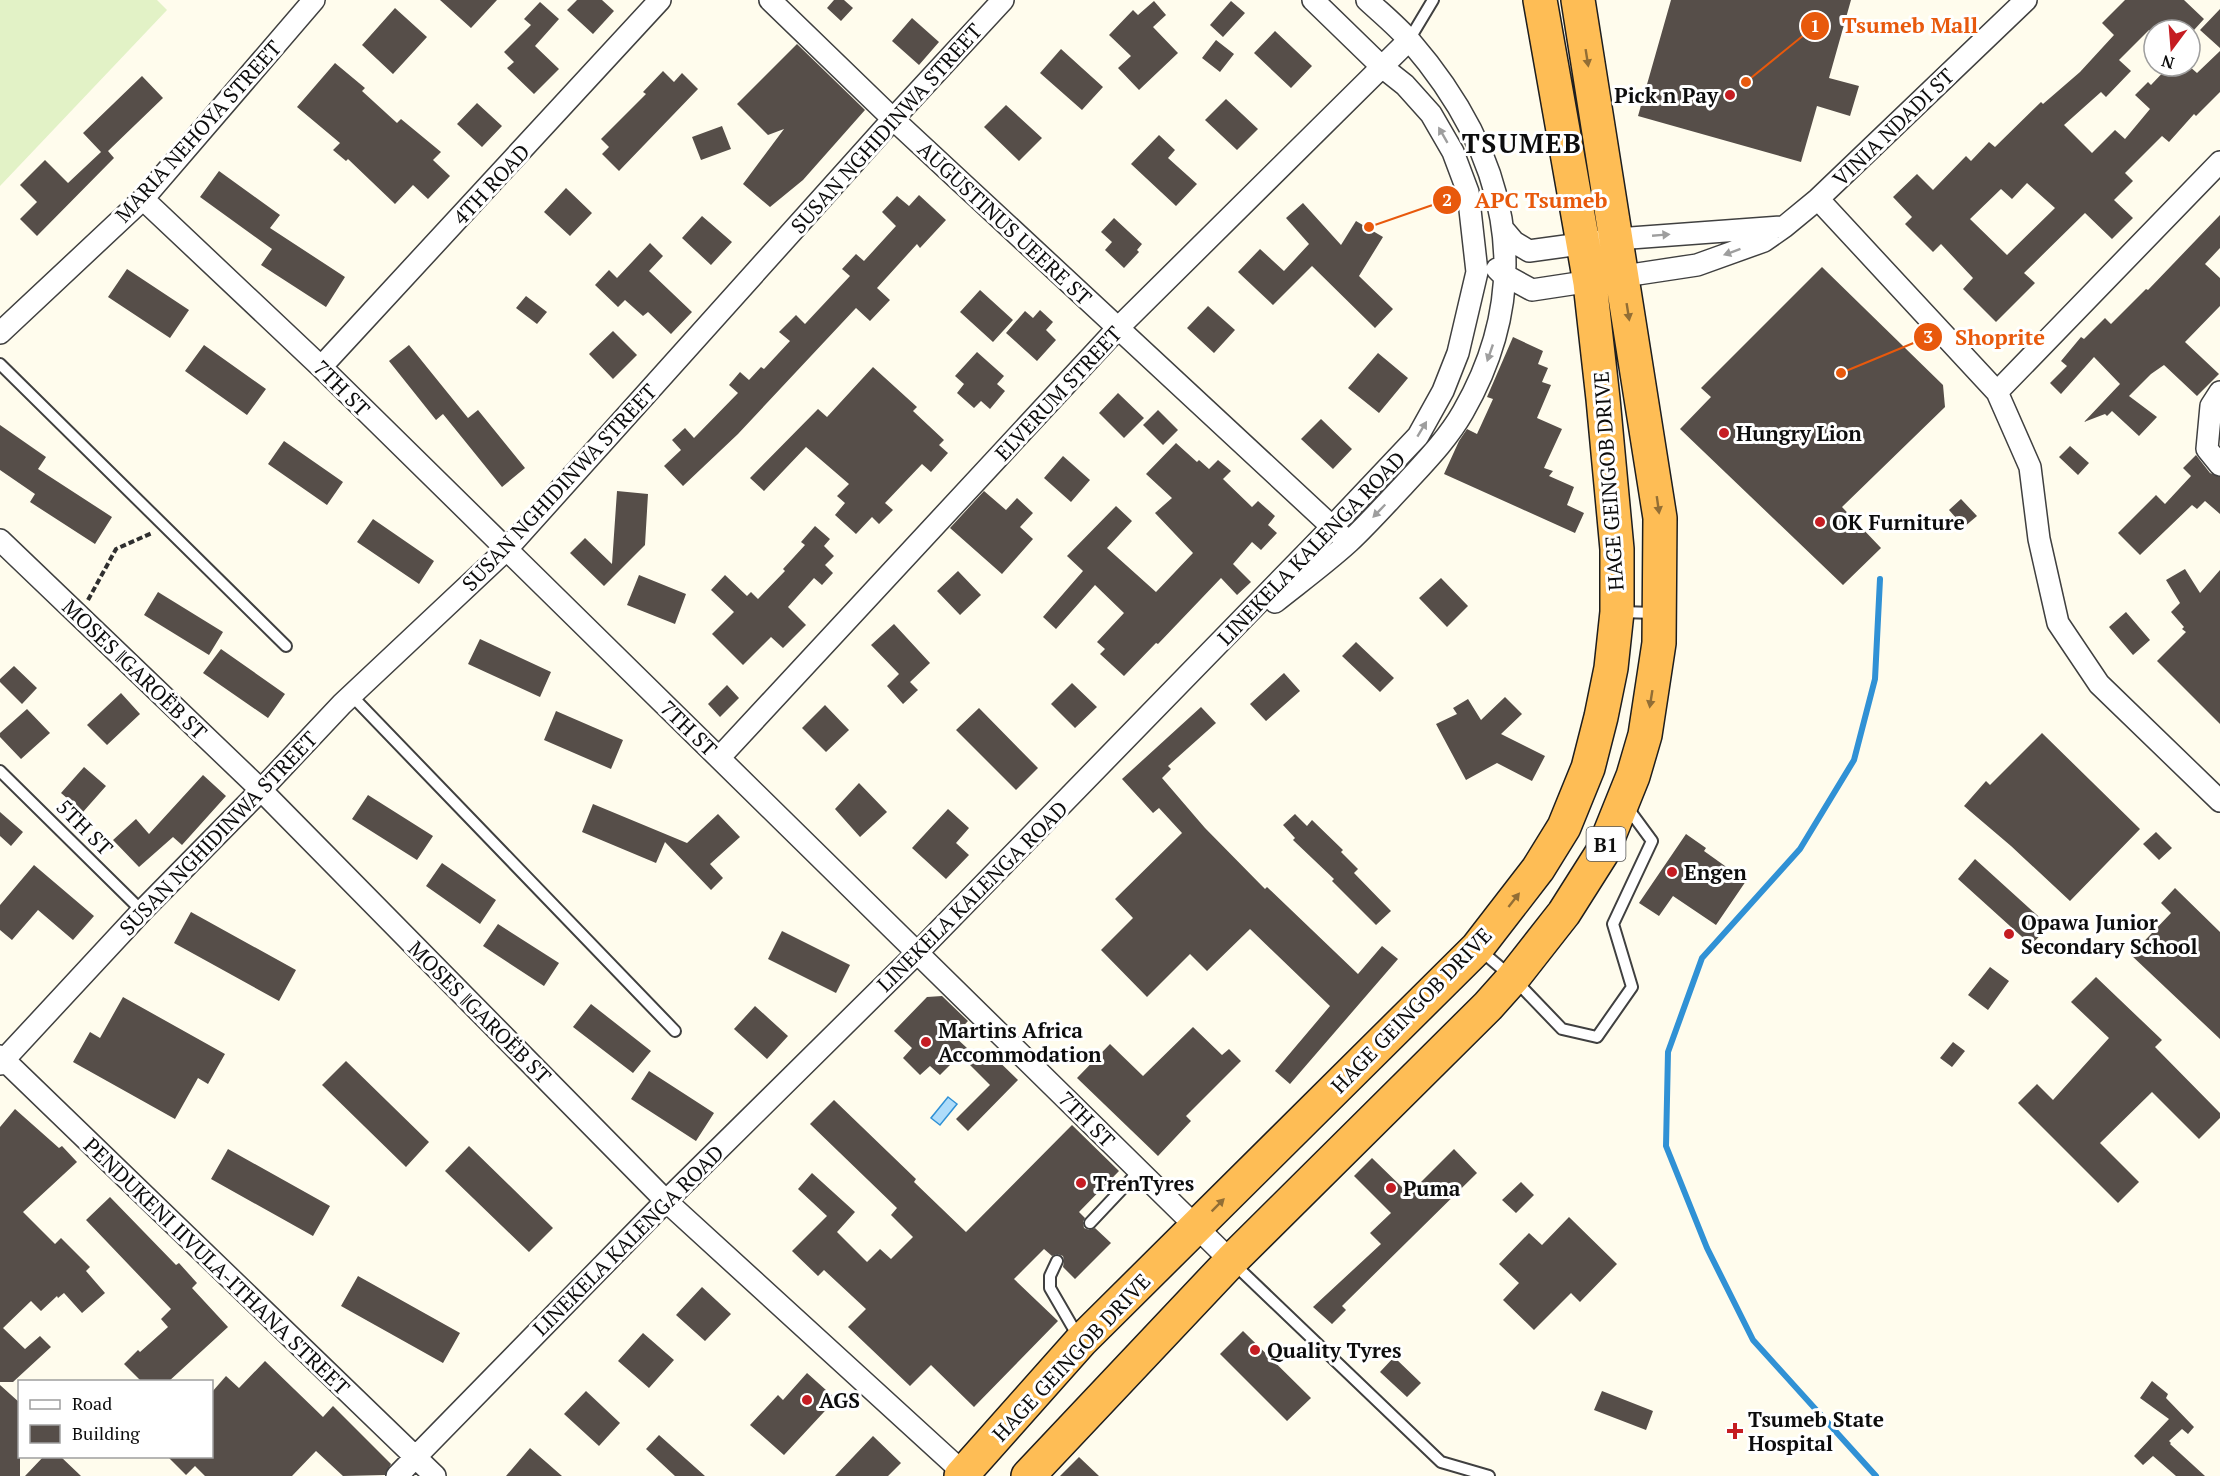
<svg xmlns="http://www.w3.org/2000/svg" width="2220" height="1476" font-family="'PT Serif',serif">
	<rect width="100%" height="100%" fill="#fffced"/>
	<!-- pitch -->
	<path fill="#e2f2c6" d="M0 0H157L167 10 0 186Z"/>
	<!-- water -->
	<path fill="#aedcfa" stroke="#3091d5" stroke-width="1.5" d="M948 1097 957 1104 940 1125 931 1118Z"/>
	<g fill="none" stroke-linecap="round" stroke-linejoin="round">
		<!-- stream -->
		<path stroke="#3091d5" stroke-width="6" d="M1876 1476 1753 1340 1707 1248 1666 1146 1668 1052 1702 958 1800 849 1854 760 1875 679 1880 579"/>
	</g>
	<!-- building -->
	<path fill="#564e49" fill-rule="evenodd" d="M440 0H497L471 28Z
		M577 0H602L614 11 593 34 567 10Z
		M834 0H844L853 8 841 21 827 8Z
		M1671 0H1851L1829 78 1859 86 1850 116 1817 106 1801 162 1638 116Z
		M2125 0H2184L2204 19 2194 30H2149L2119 60 2131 71 2106 97 2101 92 2064 125 2092 153 2115 130 2125 139 2150 109 2135 95 2148 82 2151 85 2169 66H2189L2197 73 2220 51V92L2196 116 2194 114 2169 142 2162 136 2125 173 2133 181 2114 200 2133 218 2112 239 2085 213 2024 273 2035 283 1996 322 1963 289 1973 278 1941 244 1933 252 1905 224 1912 217 1893 197 1917 174 1933 190 1966 156 1971 161 1989 142 1995 147 2041 102 2043 104 2080 72 2114 35 2102 23ZM2027 183 2055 208 2007 255 1970 219 2001 189 2012 199Z
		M1154 1 1166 15 1153 27 1178 53 1139 90 1118 68 1131 56 1109 35 1133 10 1138 15Z
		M1231 1 1245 13 1223 37 1210 25Z
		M540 2 559 19 535 46 559 69 534 94 507 68 514 62 504 52 531 25 524 19Z
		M395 8 427 37 393 74 362 45Z
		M2220 9V48L2200 30Z
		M912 18 939 42 919 65 892 41Z
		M1275 31 1312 66 1291 88 1254 53Z
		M1216 40 1234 54 1220 72 1202 58Z
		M797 44 865 110 803 180 770 207 743 184 784 129 768 135 737 104Z
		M1061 49 1103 87 1082 110 1040 73Z
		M335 63 365 88 362 91 397 123 401 119 441 152 433 160 450 176 428 199 413 185 395 204 348 159 346 161 333 150 340 143 297 107Z
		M663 71 674 82 682 73 698 89 619 171 602 154 609 147 601 139 646 94 643 92Z
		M142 76 163 98 108 151 114 158 37 236 20 219 37 202 20 185 45 160 68 183 101 152 83 133Z
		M1226 99 1258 129 1237 150 1205 120Z
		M477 103 502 126 482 147 457 124Z
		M1006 105 1042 138 1019 161 984 127Z
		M722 126 731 149 701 160 692 137Z
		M1159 135 1175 150 1168 158 1197 184 1176 206 1131 164Z
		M219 171 280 215 270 228 345 277 326 307 261 265 272 249 200 197Z
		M566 188 592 213 570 236 544 212Z
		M919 195 946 220 920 248 917 244 877 288 890 300 870 321 856 308 738 434 683 486 664 466 681 450 672 440 685 428 694 438 738 393 729 385 740 372 749 380 761 367 764 369 790 341 779 332 796 315 805 324 850 276 842 269 856 254 864 261 896 226 882 212 897 196 909 206Z
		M1303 203 1341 245 1356 221 1383 237 1359 276 1393 309 1375 328 1312 266 1273 305 1238 272 1260 249 1284 271 1309 244 1286 218Z
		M2220 215V248L2205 264 2220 278V306L2185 342 2219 374 2197 396 2164 365 2151 374 2129 396 2157 417 2139 436 2112 411 2107 416 2105 414 2084 422 2120 384 2094 357 2061 394 2050 383 2067 366 2061 361 2081 337 2084 339 2105 318 2111 324 2146 289 2148 290Z
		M702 216 732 242 711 265 682 238Z
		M1114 218 1142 244 1137 250 1139 252 1124 268 1105 250 1112 242 1101 232Z
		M650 243 663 256 649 271 692 312 671 334 648 312 643 316 625 300 618 307 595 285 609 270 617 278Z
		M1822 267 1943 385 1945 407 1842 507 1881 548 1843 585 1680 429 1711 397 1701 388Z
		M127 269 189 310 170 338 108 297Z
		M980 290 1013 320 993 342 960 312Z
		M526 296 547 312 537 324 516 308Z
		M1208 306 1235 330 1214 353 1187 328Z
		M1040 310 1053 322 1046 330 1056 340 1037 361 1006 333 1025 311 1033 318Z
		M613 331 637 355 613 379 589 354Z
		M1513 337 1543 351 1538 364 1548 368 1542 382 1551 385 1537 418 1562 429 1544 468 1553 471 1549 476 1574 487 1567 505 1584 513 1575 533 1444 474 1459 441 1467 429 1477 434 1493 399 1487 397Z
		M204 345 266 389 247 415 185 371Z
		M409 345 468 418 478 410 525 468 502 487 443 414 436 420 389 361Z
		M977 352 1004 376 997 384 1005 391 990 409 981 401 974 408 957 393 964 384 955 376Z
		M1378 353 1408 378 1379 413 1348 388Z
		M873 367 917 407 913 411 944 440 939 445 948 453 931 472 922 464 885 503 893 510 879 524 872 517 856 534 835 515 845 503 837 496 849 484 806 447 764 491 750 478 818 409 827 417Z
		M1118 393 1144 418 1124 438 1099 413Z
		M1158 410 1178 430 1163 445 1143 425Z
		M1321 419 1352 449 1333 469 1301 439Z
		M0 425 46 457 38 469 112 517 95 544 30 502 35 494 0 470Z
		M284 441 343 482 327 505 268 464Z
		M1176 443 1197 462 1199 460 1209 469 1218 460 1231 471 1223 479 1252 507 1258 501 1275 516 1268 525 1277 533 1261 550 1252 542 1233 564 1251 582 1237 595 1221 578 1158 644 1156 643 1124 676 1100 654 1105 649 1097 642 1124 613 1095 585 1056 629 1043 617 1083 571 1067 556 1116 506 1132 521 1107 548 1156 592 1193 553 1155 513 1172 498 1146 474Z
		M2070 446 2089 463 2078 475 2059 457Z
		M2196 455 2210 473 2220 477V514L2205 501 2197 509 2192 505 2140 555 2118 533 2156 495 2165 504 2191 476 2183 468Z
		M1063 456 1090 480 1071 502 1044 478Z
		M617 491 648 494 645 545 604 586 570 553 585 538 612 564Z
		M984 491 1006 510 1017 498 1033 513 1020 527 1033 539 1002 574 950 528Z
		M1961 499 1977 516 1964 527 1949 510Z
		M373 519 434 561 419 584 357 542Z
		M815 526 830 539 824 546 834 556 825 565 833 573 822 585 814 578 788 607 806 625 783 648 771 637 743 665 712 634 734 612 711 590 725 575 747 596 751 592 758 599 785 571 783 569 805 545 801 542Z
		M2185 569 2200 593 2220 570V724L2157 661 2186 632 2182 629 2184 627 2171 612 2180 603 2166 580Z
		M958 571 981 595 960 615 937 591Z
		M639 575 686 594 675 624 627 605Z
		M1441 578 1468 606 1447 627 1419 598Z
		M158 592 223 632 209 655 144 615Z
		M2126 612 2150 640 2133 655 2109 627Z
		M894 624 930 663 910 682 918 690 903 704 887 686 899 674 871 645Z
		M480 639 551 672 540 697 468 664Z
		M1356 642 1394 678 1380 692 1342 656Z
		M221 649 285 694 268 718 203 673Z
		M14 666 37 688 22 704 0 682V679Z
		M1284 673 1300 691 1266 721 1250 704Z
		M1072 683 1097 707 1075 728 1051 704Z
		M727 685 739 698 720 717 708 704Z
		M121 693 140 714 107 745 87 725Z
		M1505 697 1522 714 1501 734 1545 756 1532 781 1497 763 1466 780 1436 724 1457 714 1453 708 1468 699 1481 720Z
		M825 705 849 730 826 752 802 728Z
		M1201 707 1216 723 1168 766 1171 769 1162 778 1205 828 1265 889 1267 887 1358 974 1382 946 1398 959 1290 1084 1275 1071 1330 1006 1250 929 1207 971 1190 954 1147 997 1101 950 1133 918 1115 899 1182 833 1159 808 1153 813 1122 779Z
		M979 708 1038 768 1016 790 956 730Z
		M27 709 50 733 21 759 0 737V733Z
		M556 711 623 740 611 769 544 740Z
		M2042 733 2140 829 2070 901 2011 846 1964 806 1986 781 1990 785Z
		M84 767 106 786 83 812 61 793Z
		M203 775 226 796 182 845 173 837 139 867 113 840 136 819 149 834Z
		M859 783 887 812 860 837 835 809Z
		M368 795 433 836 417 860 352 819Z
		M593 804 687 843 718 814 740 837 710 864 723 878 711 890 665 842 656 863 582 832Z
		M948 809 969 828 956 843 969 855 946 879 912 848Z
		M0 812 23 832 11 846 0 836Z
		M1295 814 1307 826 1312 820 1343 850 1341 852 1358 869 1354 873 1391 911 1376 925 1332 881 1334 879 1293 840 1295 838 1283 825Z
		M2156 832 2172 848 2159 860 2143 844Z
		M1686 834 1706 848 1704 851 1746 881 1716 925 1673 896 1659 916 1639 903Z
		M1975 859 2049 926 2031 945 1958 879Z
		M442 863 496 900 480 924 426 886Z
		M34 865 94 916 73 940 38 910 12 940 0 930V905Z
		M2175 888 2220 932V1039L2131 955 2171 913 2161 903Z
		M191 912 296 970 279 1001 174 943Z
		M498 924 559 963 544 986 483 946Z
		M782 931 850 965 836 993 768 959Z
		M1990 967 2009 981 1988 1010 1968 995Z
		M2096 977 2162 1040 2155 1047 2220 1113V1118L2199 1139 2152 1092 2100 1143 2139 1182 2118 1203 2018 1103 2037 1084 2053 1100 2109 1038 2071 1002Z
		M942 996 968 1021 954 1036 967 1048 940 1075 930 1066 920 1075 903 1058 912 1048 894 1031 927 997Z
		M123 997 225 1054 208 1084 198 1078 175 1119 73 1062 90 1032 100 1038Z
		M591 1004 651 1051 633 1073 573 1027Z
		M755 1006 788 1036 767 1059 734 1029Z
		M1193 1027 1222 1055 1229 1049 1241 1061 1186 1116 1191 1121 1158 1156 1077 1078 1110 1044 1143 1076Z
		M1953 1042 1965 1051 1952 1067 1940 1058Z
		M986 1049 1018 1080 968 1131 956 1119 990 1085 970 1065Z
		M346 1061 429 1142 406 1167 322 1085Z
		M649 1071 714 1113 696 1141 631 1099Z
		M834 1100 916 1179 914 1182 966 1232 1072 1125 1119 1171 1079 1212 1085 1218 1083 1222 1084 1228 1089 1230 1095 1228 1111 1243 1075 1279 1063 1267 1064 1261 1063 1256 1057 1254 1052 1256 1044 1249 1014 1279 1058 1321 974 1407 931 1365 910 1386 848 1327 866 1309 824 1270 818 1276 792 1251 827 1216 798 1189 812 1173 855 1212 837 1232 867 1262 880 1249 891 1259 913 1237 891 1215 897 1208 810 1124Z
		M15 1109 59 1148 62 1146 77 1162 23 1212 55 1244 61 1238 90 1267 86 1271 105 1293 82 1313 64 1293 58 1298 57 1296 41 1311 31 1301 3 1328 25 1349 40 1336 51 1347 13 1382H0V1127Z
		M469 1146 553 1228 529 1252 445 1171Z
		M228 1149 330 1206 313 1236 211 1179Z
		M1454 1149 1477 1173 1342 1306 1346 1310 1332 1324 1313 1307 1381 1244 1370 1233 1391 1213 1354 1176 1372 1158 1409 1194Z
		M1521 1182 1534 1195 1516 1213 1502 1200Z
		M110 1197 176 1265 179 1263 197 1283 192 1288 228 1327 168 1382H142L124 1364 138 1350 140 1352 168 1327 161 1319 171 1309 86 1220Z
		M1569 1217 1617 1264 1580 1302 1571 1293 1534 1330 1503 1300 1519 1283 1499 1264 1529 1233 1542 1245Z
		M358 1276 460 1333 443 1363 341 1306Z
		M702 1287 731 1314 705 1341 676 1315Z
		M1243 1331 1311 1398 1287 1421 1220 1354Z
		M643 1333 674 1360 649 1388 618 1361Z
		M1394 1357 1421 1383 1407 1397 1380 1372Z
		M265 1361 323 1417 333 1406 391 1464 385 1475 343 1476 316 1451 292 1476H205L195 1466 186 1475 167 1456H212V1392L226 1376 239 1388Z
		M807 1373 836 1399 784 1455 750 1425 778 1395 783 1400Z
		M2152 1381 2168 1394 2166 1398 2194 1427 2188 1434 2182 1429 2169 1441 2171 1443 2170 1444 2205 1476H2176L2153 1456 2143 1465 2134 1456 2169 1419 2140 1398Z
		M0 1385 20 1403V1476H0Z
		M586 1391 620 1423 599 1446 564 1414Z
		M1602 1391 1653 1411 1646 1430 1594 1410Z
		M659 1435 705 1476H675L646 1449Z
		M873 1436 901 1463 888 1476H835Z
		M530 1448 562 1476H506Z
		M44 1456H60L81 1476H25Z
		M1079 1457 1099 1476H1060Z"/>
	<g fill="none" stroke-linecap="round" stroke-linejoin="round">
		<defs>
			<path id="service" d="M1409 40 1433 0
				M0 364 286 646
				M1620 612 1656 613
				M351 695 675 1031
				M0 771 142 911
				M1480 950 1513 978 1562 1029 1597 1037 1632 987 1613 924 1652 841 1627 807
				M1090 1223 1139 1171
				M1057 1261 1050 1276V1288L1079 1338
				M1233 1263 1441 1462 1489 1476"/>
			<path id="minor" d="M770 0 893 119 1342 536
				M143 199 321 367 1231 1261
				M1818 199 1997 392 2030 467 2039 539 2058 623 2099 684 2220 801
				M1503 229 1514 242 1529 251 1617 239 1781 227
				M1497 269 1501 273 1532 290 1697 265 1764 241 1784 227 1818 199 2026 0
				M0 333 143 199 314 0
				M321 367 660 0
				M1997 392 2220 162
				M2220 392 2211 406 2207 449 2220 465
				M0 540 261 790 666 1201 967 1476
				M1275 602C1300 582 1326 563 1349 542 1368 524 1385 505 1403 486 1424 463 1447 440 1463 412 1539 280 1506 152 1410 41 1397 26 1381 13 1367 0
				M719 758 1118 328 1409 40
				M0 1056 435 1476
				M0 1064 142 911 261 790 342 704 506 550 893 119 1003 0
				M397 1476 666 1201 918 952 1332 527 1418 436 1443 391 1458 353 1477 272 1468 192 1453 152 1431 114 1405 85 1381 66 1313 0"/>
			<path id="trunk" d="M961 1476 1081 1341 1477 948 1538 869 1564 827 1588 768 1601 717 1611 668 1617 612V549L1603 399 1590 283 1540 0
				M1028 1476 1231 1261 1488 1006 1513 978 1564 913 1602 853 1633 776 1645 735 1659 643 1660 518 1578 0"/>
		</defs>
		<!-- service casing -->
		<use href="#service" stroke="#404040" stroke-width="14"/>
		<!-- minor casing -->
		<use href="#minor" stroke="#404040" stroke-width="24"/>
		<!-- trunk casing -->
		<use href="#trunk" stroke="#1e1e1e" stroke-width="36"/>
		<!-- path -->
		<path stroke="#2f2f2f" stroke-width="4" stroke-dasharray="6 3" stroke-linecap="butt" d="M88 600 116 549 152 533"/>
		<!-- service -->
		<use href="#service" stroke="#fff" stroke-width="10"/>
		<!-- minor -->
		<use href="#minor" stroke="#fff" stroke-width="21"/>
		<!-- trunk -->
		<use href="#trunk" stroke="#febd55" stroke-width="33"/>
	</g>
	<!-- one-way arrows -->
	<defs><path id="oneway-solid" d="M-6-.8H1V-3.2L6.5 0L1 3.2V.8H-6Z" transform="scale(1.5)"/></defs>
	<g fill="#926e35">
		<use href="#oneway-solid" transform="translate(1587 58) rotate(81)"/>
		<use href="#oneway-solid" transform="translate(1628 312) rotate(81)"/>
		<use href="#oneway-solid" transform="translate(1658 505) rotate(82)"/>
		<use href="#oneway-solid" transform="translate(1651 699) rotate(99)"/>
		<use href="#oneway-solid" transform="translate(1514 900) rotate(-52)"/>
		<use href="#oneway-solid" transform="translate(1218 1205) rotate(-45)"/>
	</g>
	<g fill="#9e9e9e">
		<use href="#oneway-solid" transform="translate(1443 135) rotate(-120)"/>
		<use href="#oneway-solid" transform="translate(1661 235) rotate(-5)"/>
		<use href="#oneway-solid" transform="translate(1732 252) rotate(160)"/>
		<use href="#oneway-solid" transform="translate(1490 353) rotate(109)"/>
		<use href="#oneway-solid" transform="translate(1422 429) rotate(-59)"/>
		<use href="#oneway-solid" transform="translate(1379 511) rotate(134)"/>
	</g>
	<!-- markers -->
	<g fill="#c51c22" stroke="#fff" stroke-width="2">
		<circle cx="1730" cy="95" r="6"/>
		<circle cx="1724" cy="433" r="6"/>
		<circle cx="1820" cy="522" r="6"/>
		<circle cx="1672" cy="872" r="6"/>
		<circle cx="2009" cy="934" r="6"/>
		<circle cx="926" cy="1042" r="6"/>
		<circle cx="1081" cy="1183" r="6"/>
		<circle cx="1391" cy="1188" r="6"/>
		<circle cx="1255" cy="1350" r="6"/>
		<circle cx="807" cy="1400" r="6"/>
		<path d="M1732 1422h6v6h6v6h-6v6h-6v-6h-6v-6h6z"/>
	</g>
	<g text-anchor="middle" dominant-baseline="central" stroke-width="6" stroke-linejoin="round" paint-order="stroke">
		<!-- shield labels -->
		<rect fill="#fff" stroke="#565656" stroke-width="1.5" x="1586.5" y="827" width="39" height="34" rx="4.5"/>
		<g font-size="20" font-weight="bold" fill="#0d0d0d">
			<text x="1606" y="844">B1</text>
		</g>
		<!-- poi labels -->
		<g font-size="21" font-weight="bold" fill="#0d0d0d" stroke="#fff" text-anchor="start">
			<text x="1718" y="95" text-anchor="end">Pick n Pay</text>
			<text x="1736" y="433">Hungry Lion</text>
			<text x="1832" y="522">OK Furniture</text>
			<text x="1684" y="872">Engen</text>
			<text x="2021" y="922">Opawa Junior<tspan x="2021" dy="24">Secondary School</tspan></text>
			<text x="938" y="1030">Martins Africa<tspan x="938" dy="24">Accommodation</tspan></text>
			<text x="1093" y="1183">TrenTyres</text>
			<text x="1403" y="1188">Puma</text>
			<text x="1267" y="1350">Quality Tyres</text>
			<text x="819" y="1400">AGS</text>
			<text x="1748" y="1419">Tsumeb State<tspan x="1748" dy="24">Hospital</tspan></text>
		</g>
		<!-- street labels -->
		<g font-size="21" fill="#0d0d0d" stroke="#fff">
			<text transform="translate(1893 127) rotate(-44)">VINIA NDADI ST</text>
			<text transform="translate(886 128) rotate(-48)">SUSAN NGHIDINWA STREET</text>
			<text transform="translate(198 131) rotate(-48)">MARIA NEHOYA STREET</text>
			<text transform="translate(491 184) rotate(-47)">4TH ROAD</text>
			<text transform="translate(1005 223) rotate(43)">AUGUSTINUS UEERE ST</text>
			<text transform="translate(342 388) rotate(45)">7TH ST</text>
			<text transform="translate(1058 393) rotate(-47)">ELVERUM STREET</text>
			<text transform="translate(1608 481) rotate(-94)">HAGE GEINGOB DRIVE</text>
			<text transform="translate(559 487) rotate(-47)">SUSAN NGHIDINWA STREET</text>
			<text transform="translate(1311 548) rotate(-46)">LINEKELA KALENGA ROAD</text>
			<text transform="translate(135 669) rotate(44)">MOSES ǁGAROËB ST</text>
			<text transform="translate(689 728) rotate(44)">7TH ST</text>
			<text transform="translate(85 827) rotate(45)">5TH ST</text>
			<text transform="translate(218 833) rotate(-46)">SUSAN NGHIDINWA STREET</text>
			<text transform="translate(972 896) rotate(-45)">LINEKELA KALENGA ROAD</text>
			<text transform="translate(1411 1010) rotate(-46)">HAGE GEINGOB DRIVE</text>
			<text transform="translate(480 1012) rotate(45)">MOSES ǁGAROËB ST</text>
			<text transform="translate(1087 1119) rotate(45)">7TH ST</text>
			<text transform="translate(628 1240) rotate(-45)">LINEKELA KALENGA ROAD</text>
			<text transform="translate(217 1266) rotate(44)">PENDUKENI IIVULA-ITHANA STREET</text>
			<text transform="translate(1071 1357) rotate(-47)">HAGE GEINGOB DRIVE</text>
		</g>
		<!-- district labels -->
		<g font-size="27" font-weight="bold" letter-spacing="1.5" fill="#0d0d0d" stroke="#fff">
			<text x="1522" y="143">TSUMEB</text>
		</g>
	</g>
	<!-- callouts -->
	<path fill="none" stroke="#e8590c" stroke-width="2" d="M1746 82L1815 26M1369 227L1447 200M1841 373L1928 337"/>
	<g fill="#e8590c" stroke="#fff" stroke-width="2">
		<circle cx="1746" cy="82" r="6"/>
		<circle cx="1369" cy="227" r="6"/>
		<circle cx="1841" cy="373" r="6"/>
		<circle cx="1815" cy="26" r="15"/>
		<circle cx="1447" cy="200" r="15"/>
		<circle cx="1928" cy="337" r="15"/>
	</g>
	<g font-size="18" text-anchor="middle" font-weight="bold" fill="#fff">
		<text x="1815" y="32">1</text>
		<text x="1447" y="206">2</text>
		<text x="1928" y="343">3</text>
	</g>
	<g font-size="22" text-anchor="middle" font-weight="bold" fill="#e8590c" stroke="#fff" stroke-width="6" stroke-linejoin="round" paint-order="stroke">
		<text x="1910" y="33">Tsumeb Mall</text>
		<text x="1541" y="208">APC Tsumeb</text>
		<text x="2000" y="345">Shoprite</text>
	</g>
	<!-- legend -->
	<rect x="18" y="1380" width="195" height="78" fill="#ffffff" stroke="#9e9e9e" stroke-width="1.5"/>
	<rect x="30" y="1400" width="30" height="9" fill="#ffffff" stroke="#9e9e9e" stroke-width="1.5"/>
	<text x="72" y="1410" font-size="18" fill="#0d0d0d">Road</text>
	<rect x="30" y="1425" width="30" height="18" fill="#564e49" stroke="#9e9e9e" stroke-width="1.5"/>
	<text x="72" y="1440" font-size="18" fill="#0d0d0d">Building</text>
	<!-- north arrow -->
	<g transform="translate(2172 48) rotate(196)"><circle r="28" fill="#ffffff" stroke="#9e9e9e" stroke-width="1.5"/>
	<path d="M0-4.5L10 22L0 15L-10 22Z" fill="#c51c22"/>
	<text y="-9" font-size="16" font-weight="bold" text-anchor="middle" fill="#0d0d0d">N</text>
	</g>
</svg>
